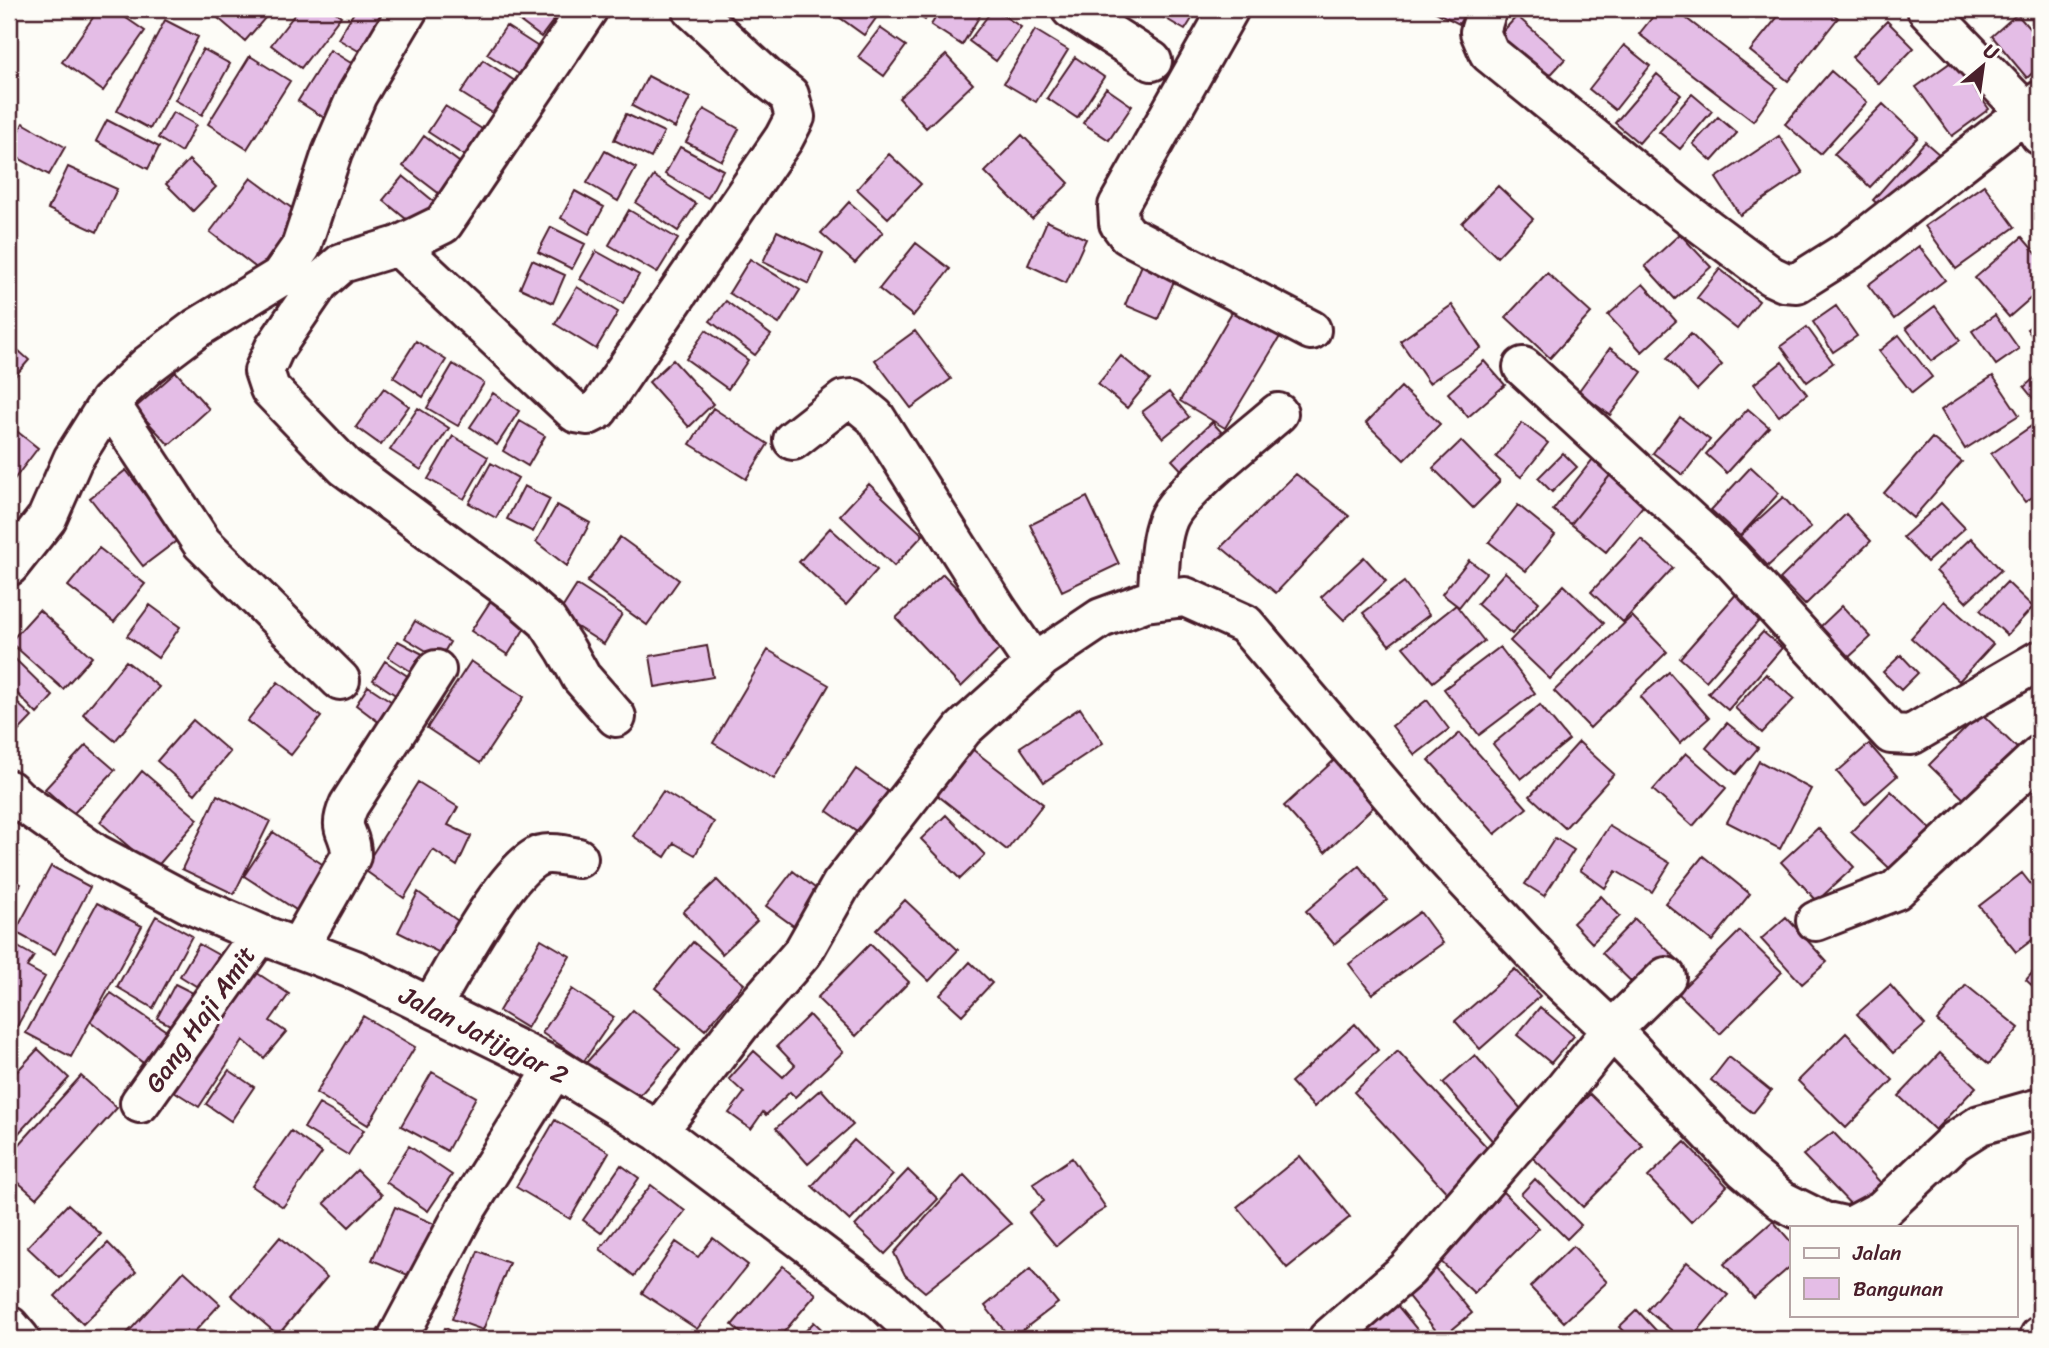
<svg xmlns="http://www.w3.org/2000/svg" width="2049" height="1348" font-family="Sriracha,sans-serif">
	<rect width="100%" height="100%" fill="#fdfcf7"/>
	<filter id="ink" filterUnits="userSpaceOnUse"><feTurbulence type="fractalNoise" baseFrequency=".0143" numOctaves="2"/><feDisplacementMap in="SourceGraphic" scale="14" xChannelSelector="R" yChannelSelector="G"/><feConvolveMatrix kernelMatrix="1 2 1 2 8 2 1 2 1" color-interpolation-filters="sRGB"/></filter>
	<g filter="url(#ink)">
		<!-- building -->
		<path fill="#e4bde6" stroke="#4a1f2b" stroke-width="2" d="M99 9H113L145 31 103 91 62 62Z
			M214 9H256L266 17 245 41 211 12Z
			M299 9H331L341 16 301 68 271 45Z
			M356 9H375L386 15 362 53 338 39Z
			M519 9H560L561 10 541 37 513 16Z
			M835 9H872L879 14 864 35 832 12Z
			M906 9H932L925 20Z
			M941 9H984L962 45 931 25Z
			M993 9 1021 27 996 61 969 41Z
			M1154 9H1198L1185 30 1153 11Z
			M1430 9H1467L1459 24Z
			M1659 9H1674L1777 88 1753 121 1639 34Z
			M1784 9H1827L1838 18 1788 81 1750 51Z
			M2017 14 2040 41V66L2027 78 1992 36Z
			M1517 16 1565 59 1543 83 1495 40Z
			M165 20 198 37 150 129 117 111Z
			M1887 21 1914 48 1879 84 1852 57Z
			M506 26 540 48 522 76 487 54Z
			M880 28 906 46 884 76 858 57Z
			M1035 30 1068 50 1036 102 1004 83Z
			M1624 45 1650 66 1615 110 1589 89Z
			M203 49 230 64 202 115 175 100Z
			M330 50 359 68 326 119 298 101Z
			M946 55 973 84 926 128 899 98Z
			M250 56 290 81 247 149 208 124Z
			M1075 57 1104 77 1077 118 1047 98Z
			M483 60 515 81 494 114 461 93Z
			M1954 60 1989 109 1952 136 1916 87Z
			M1831 71 1867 102 1820 154 1785 124Z
			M1657 74 1681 95 1639 143 1615 123Z
			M648 76 690 98 675 128 632 106Z
			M1106 88 1132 106 1109 140 1083 123Z
			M1692 94 1712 111 1680 149 1659 132Z
			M1883 104 1918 137 1870 187 1834 154Z
			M445 106 482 129 465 156 428 132Z
			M704 109 739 129 722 161 686 142Z
			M173 112 196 125 181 152 158 138Z
			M626 114 664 132 651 158 614 140Z
			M1718 117 1737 133 1712 161 1693 144Z
			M107 120 159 147 148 169 96 141Z
			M23 123 65 147 49 175 9 153V148Z
			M1022 135 1069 183 1032 219 985 172Z
			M424 136 463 165 441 195 403 166Z
			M1779 136 1803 173 1740 215 1716 178Z
			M1925 142 1940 155 1887 213 1873 200Z
			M680 147 723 170 708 198 665 174Z
			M605 151 636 168 618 201 587 183Z
			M889 154 921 184 888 218 857 189Z
			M189 160 216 187 193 211 166 184Z
			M68 167 117 189 97 232 48 209Z
			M403 176 437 204 417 228 383 200Z
			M654 176 696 204 678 231 636 203Z
			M251 178 305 218 263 273 210 232Z
			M1984 185 2015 227 1956 269 1925 226Z
			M1498 186 1533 219 1497 257 1462 223Z
			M575 191 604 207 589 234 561 218Z
			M849 202 883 232 855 263 821 233Z
			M629 210 678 239 657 273 609 245Z
			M1047 221 1086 239 1066 283 1028 265Z
			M551 227 585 244 572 269 538 252Z
			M777 231 823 253 809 284 763 262Z
			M1680 234 1711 267 1675 299 1645 266Z
			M2022 237 2040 258V290L2009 317 1975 278Z
			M916 243 950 269 913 316 879 289Z
			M1919 246 1945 280 1894 319 1868 285Z
			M596 251 639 275 623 303 580 279Z
			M750 259 800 290 779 324 729 293Z
			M532 260 565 275 553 303 520 288Z
			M1144 260 1177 274 1158 319 1125 305Z
			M1720 269 1759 301 1737 329 1697 298Z
			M1547 273 1591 313 1550 358 1506 317Z
			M1643 284 1676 321 1642 352 1608 315Z
			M577 287 618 312 596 349 555 324Z
			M726 301 771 335 755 355 710 321Z
			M1452 305 1481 348 1429 383 1400 341Z
			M1836 306 1857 336 1833 352 1813 322Z
			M1935 306 1960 340 1931 361 1906 328Z
			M1235 307 1281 335 1225 428 1180 401Z
			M1995 315 2019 349 1996 365 1972 331Z
			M2040 320V348L2027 329Z
			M1807 327 1833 363 1807 382 1781 346Z
			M706 330 748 360 728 389 686 359Z
			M915 331 951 379 911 408 875 360Z
			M1691 334 1722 365 1697 390 1667 358Z
			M1899 335 1932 377 1912 393 1879 351Z
			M416 341 446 360 423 397 393 377Z
			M9 342 29 360 9 383Z
			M1610 348 1642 372 1610 415 1578 392Z
			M1121 356 1150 380 1127 408 1098 384Z
			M673 360 713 404 689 427 649 382Z
			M1484 361 1505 385 1468 417 1448 393Z
			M1782 362 1807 394 1779 416 1754 384Z
			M453 364 484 383 458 426 427 408Z
			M176 372 209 409 169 445 135 408Z
			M2040 373V407L2024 387Z
			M1993 376 2019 415 1965 449 1941 410Z
			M1401 387 1440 424 1404 460 1366 423Z
			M384 388 409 406 381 445 356 427Z
			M1169 392 1189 417 1163 438 1142 412Z
			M493 393 519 411 497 445 470 427Z
			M418 408 449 428 421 470 390 450Z
			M713 408 768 444 746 479 690 444Z
			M1748 409 1769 427 1727 473 1706 454Z
			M1680 417 1710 440 1683 475 1653 453Z
			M520 421 545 436 528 466 503 451Z
			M1212 422 1229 440 1189 478 1172 460Z
			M1522 423 1548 443 1521 477 1496 457Z
			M9 425 38 448 9 486Z
			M2033 425 2040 436V492L2025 502 1991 454Z
			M453 436 488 457 464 499 428 479Z
			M1932 438 1962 462 1913 518 1884 493Z
			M1461 441 1500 481 1473 508 1433 468Z
			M1563 453 1577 467 1552 492 1538 478Z
			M1593 459 1612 473 1571 524 1553 510Z
			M491 463 518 478 496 518 469 503Z
			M1751 467 1779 493 1740 536 1711 510Z
			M126 470 179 539 143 566 90 498Z
			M1612 473 1647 501 1606 552 1571 524Z
			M1296 474 1349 516 1276 593 1221 547Z
			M869 484 923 535 894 566 840 515Z
			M524 486 550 499 533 532 507 519Z
			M1087 497 1119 564 1062 591 1030 525Z
			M1783 497 1811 527 1768 566 1740 536Z
			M1941 503 1965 528 1927 562 1903 537Z
			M557 505 590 523 567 566 536 542Z
			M1518 505 1555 535 1526 571 1489 542Z
			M1846 514 1871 541 1805 605 1780 579Z
			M830 528 877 570 846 605 799 562Z
			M620 537 679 580 647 625 587 582Z
			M1971 538 2001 570 1966 602 1936 571Z
			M1641 539 1673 568 1623 622 1591 592Z
			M99 548 145 584 114 622 68 586Z
			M1364 557 1386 581 1344 620 1321 597Z
			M1469 560 1486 573 1459 607 1442 594Z
			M1505 572 1539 602 1512 634 1477 604Z
			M943 574 1008 641 961 687 896 618Z
			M1404 582 1429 615 1389 645 1363 613Z
			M2007 582 2033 607 2007 635 1980 610Z
			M577 585 622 614 604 644 558 615Z
			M1564 585 1604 623 1550 679 1510 641Z
			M1738 592 1764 615 1706 681 1680 658Z
			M492 599 528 623 508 655 471 631Z
			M1944 601 1993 644 1959 681 1911 638Z
			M150 605 180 627 158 658 127 636Z
			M1456 605 1484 641 1433 682 1403 647Z
			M1842 606 1871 637 1848 658 1820 627Z
			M39 610 92 657 63 689 10 642Z
			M1632 616 1667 652 1590 728 1554 691Z
			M415 621 450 642 440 659 405 638Z
			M1763 632 1782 648 1728 710 1708 693Z
			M398 641 434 660 423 679 388 657Z
			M707 646 713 677 655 687 650 656Z
			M1500 647 1535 693 1479 735 1444 689Z
			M768 650 829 685 774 779 713 743Z
			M1901 655 1918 673 1901 690 1883 672Z
			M12 656 53 696 37 714 9 685V658Z
			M126 661 159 687 115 741 83 714Z
			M385 661 421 685 406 702 373 680Z
			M471 661 524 697 480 763 427 728Z
			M1669 672 1709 718 1680 743 1640 697Z
			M1766 674 1794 699 1762 733 1735 708Z
			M278 682 321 717 291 755 247 721Z
			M368 686 403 709 388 729 356 705Z
			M9 695 32 717 9 741Z
			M1427 700 1449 729 1415 755 1392 726Z
			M1540 705 1569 740 1521 779 1493 744Z
			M1080 708 1103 743 1044 782 1020 747Z
			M1981 713 2021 752 1969 804 1929 765Z
			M193 720 230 752 195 794 157 761Z
			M1727 723 1758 748 1736 774 1706 748Z
			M1460 733 1527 808 1495 834 1429 760Z
			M1579 742 1614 774 1565 828 1530 796Z
			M1869 744 1897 776 1865 804 1837 772Z
			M86 745 115 770 73 814 45 789Z
			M972 749 1043 804 1007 850 936 794Z
			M1686 753 1726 788 1693 826 1653 790Z
			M1341 754 1382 799 1325 852 1284 806Z
			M1759 761 1811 789 1780 849 1727 822Z
			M856 769 893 795 864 837 827 811Z
			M142 771 198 819 155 869 100 822Z
			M418 782 458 807 448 825 471 836 457 866 433 850 404 898 363 869Z
			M663 791 714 822 695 855 674 843 665 857 633 836Z
			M1891 791 1941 839 1902 880 1851 832Z
			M217 795 270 821 234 894 182 869Z
			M946 815 985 855 960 879 921 839Z
			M1609 826 1670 863 1652 892 1616 871 1605 888 1580 870Z
			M1818 828 1854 867 1817 901 1781 862Z
			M273 832 336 873 307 917 244 876Z
			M1555 838 1574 850 1544 896 1525 884Z
			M1703 856 1750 894 1712 941 1665 903Z
			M51 866 90 887 55 954 15 932Z
			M1359 866 1387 900 1334 944 1306 911Z
			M793 871 828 898 802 932 766 906Z
			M2022 873 2040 896V934L2016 952 1979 906Z
			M9 876 21 884 9 904Z
			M717 880 757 921 722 954 683 912Z
			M418 892 465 926 450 958 398 932Z
			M1601 896 1620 916 1592 943 1573 923Z
			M905 900 958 950 929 981 876 930Z
			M97 903 142 926 71 1057 26 1033Z
			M1420 912 1443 943 1372 994 1349 964Z
			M156 916 192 936 153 1008 117 987Z
			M1786 917 1827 962 1802 984 1761 939Z
			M1635 919 1679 961 1645 995 1602 953Z
			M1740 931 1782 972 1720 1034 1678 993Z
			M541 939 570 956 527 1028 499 1011Z
			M9 942 34 956 27 967 45 977 16 1028 9 1024Z
			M693 942 744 984 705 1030 655 988Z
			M199 944 231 962 212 996 180 976Z
			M870 944 909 982 856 1036 817 998Z
			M970 962 992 983 962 1015 940 995Z
			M2040 964V993L2026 980Z
			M1515 969 1540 996 1480 1049 1455 1021Z
			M254 971 289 994 270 1021 286 1032 264 1058 243 1040 199 1107 166 1086Z
			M175 984 201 997 183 1032 157 1018Z
			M1890 985 1925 1025 1893 1053 1857 1014Z
			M1966 985 2019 1028 1989 1064 1937 1021Z
			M572 989 614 1017 584 1061 542 1033Z
			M111 993 178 1039 152 1070 90 1021Z
			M1540 1007 1574 1036 1551 1063 1517 1035Z
			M633 1010 680 1050 633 1103 586 1063Z
			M809 1015 843 1052 795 1097 790 1092 766 1115 763 1112 751 1129 729 1113 744 1093 729 1079 754 1051 783 1077 795 1065 777 1046Z
			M363 1016 415 1047 368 1125 316 1093Z
			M1355 1024 1378 1050 1314 1107 1291 1082Z
			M1846 1033 1893 1080 1846 1128 1798 1081Z
			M38 1049 69 1078 16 1136 9 1129V1080Z
			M1398 1051 1495 1156 1451 1197 1354 1092Z
			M1940 1053 1976 1087 1935 1130 1899 1096Z
			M1475 1055 1527 1116 1495 1144 1443 1083Z
			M1729 1057 1771 1091 1753 1113 1711 1080Z
			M229 1070 254 1087 231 1121 206 1104Z
			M432 1072 476 1097 447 1151 401 1126Z
			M81 1076 117 1108 36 1198 9 1174V1156Z
			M821 1089 853 1125 808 1164 776 1128Z
			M1590 1094 1643 1146 1583 1207 1530 1155Z
			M319 1104 364 1130 348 1155 304 1128Z
			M555 1120 609 1152 570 1219 516 1187Z
			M291 1131 322 1153 283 1207 252 1186Z
			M1833 1132 1883 1185 1858 1212 1803 1155Z
			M854 1140 893 1175 850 1221 812 1186Z
			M1685 1142 1727 1186 1691 1222 1648 1177Z
			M409 1146 452 1175 428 1211 386 1182Z
			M1300 1156 1350 1217 1287 1268 1237 1207Z
			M1072 1158 1106 1208 1087 1220 1056 1246 1029 1213 1044 1201 1033 1184Z
			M621 1165 639 1178 601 1233 583 1220Z
			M357 1170 382 1195 349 1227 324 1203Z
			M908 1170 938 1199 885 1254 855 1226Z
			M964 1175 1011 1224 925 1292 905 1275 894 1253Z
			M1535 1179 1581 1225 1567 1239 1521 1194Z
			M651 1185 685 1211 634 1276 600 1249Z
			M1500 1189 1539 1228 1474 1293 1435 1256Z
			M68 1204 101 1234 60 1278 27 1247Z
			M395 1207 437 1225 415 1278 372 1260Z
			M1773 1221 1792 1243V1265L1754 1298 1724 1264Z
			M280 1237 327 1277 278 1335 231 1295Z
			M713 1238 748 1265 697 1329 642 1293 676 1242 698 1257Z
			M108 1243 136 1272 83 1324 55 1296Z
			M1573 1246 1607 1282 1564 1322 1530 1287Z
			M478 1251 509 1263 483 1330 452 1319Z
			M1687 1262 1728 1295 1691 1339H1682L1647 1310Z
			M1432 1264 1472 1313 1442 1338 1402 1289Z
			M783 1266 816 1294 778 1339H748L732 1325Z
			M1030 1269 1058 1303 1011 1339 985 1306Z
			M184 1271 220 1304 188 1339H122Z
			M1392 1299 1420 1333 1415 1339H1352Z
			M1637 1310 1664 1339H1625L1628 1336 1619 1327Z
			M814 1322 832 1339H798Z
			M445 1328 469 1339H439Z"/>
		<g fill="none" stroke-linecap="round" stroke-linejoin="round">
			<defs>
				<path id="minor" d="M588 9 443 224 398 246 342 263 319 283 274 349 264 371 270 389 345 467 517 595 547 621 566 650 581 677 616 717
					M1071 9 1152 61
					M1229 9 1118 206 1119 223 1128 235 1311 330
					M1487 9 1480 32 1489 53 1684 211 1771 276 1784 282 1797 283 1851 249 2040 101
					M1927 9 2025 111 2040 135
					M398 246 576 413 588 415 598 410 784 138 795 117 789 95 767 78 692 9
					M1523 367 1732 560 1891 734 1911 735 2038 661
					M109 402 202 543 340 680
					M793 440 844 400 853 399 875 417 998 611 1035 665
					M9 566 47 518 73 459 109 402 148 365 197 328 280 277 301 247 332 153 357 95 408 9
					M1157 600C1160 574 1158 543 1168 519 1180 491 1252 436 1278 413
					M9 790 18 799 96 854 190 904 260 934 355 970 555 1068 658 1131 882 1300 924 1339
					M1816 921 1896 890 2040 755
					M299 947 351 856C352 830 336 834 349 805L436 670
					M431 1007C452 973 506 867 541 855 552 852 567 856 578 858
					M140 1103 260 934
					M658 1131 742 1022 803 952 841 885 963 729 1043 657 1101 618 1145 602 1185 597 1245 624 1436 848 1555 976 1612 1030 1744 1169 1782 1201 1822 1221 1849 1227
					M1850 1227 1882 1210 1955 1141 1980 1125 2040 1108
					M9 1326 20 1339
					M397 1339 465 1211 555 1068
					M1328 1339 1407 1270 1558 1097 1612 1030 1666 977
					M2040 1339V1336"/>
			</defs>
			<!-- minor casing -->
			<use href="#minor" stroke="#4a1f2b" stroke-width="44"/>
			<!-- minor -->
			<use href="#minor" stroke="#fdfcf7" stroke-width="38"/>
		</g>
	</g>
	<g text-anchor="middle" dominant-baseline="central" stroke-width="6" stroke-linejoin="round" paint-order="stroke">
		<!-- street labels -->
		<g font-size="26" fill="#4a1f2b" stroke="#fdfcf7">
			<text transform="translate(200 1019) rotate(-55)">Gang Haji Amit</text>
			<text transform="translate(484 1035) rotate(27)">Jalan Jatijajar 2</text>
		</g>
	</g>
	<!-- margin -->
	<rect width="2049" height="1348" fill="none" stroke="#fdfcf7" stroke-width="35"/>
	<rect x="18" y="18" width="2014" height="1313" fill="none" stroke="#4a1f2b" stroke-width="2.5" filter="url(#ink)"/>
	<!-- legend -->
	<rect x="1790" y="1226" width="228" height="91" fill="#fdfcf7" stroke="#b5a4a5" stroke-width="2"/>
	<rect x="1804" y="1248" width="35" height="10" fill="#fdfcf7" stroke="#b5a4a5" stroke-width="2"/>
	<text x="1853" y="1260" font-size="21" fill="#4a1f2b">Jalan</text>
	<rect x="1804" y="1278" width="35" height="21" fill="#e4bde6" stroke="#b5a4a5" stroke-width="2"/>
	<text x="1853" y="1296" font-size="21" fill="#4a1f2b">Bangunan</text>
	<!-- north arrow -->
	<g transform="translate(1983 66) rotate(29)" stroke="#fdfcf7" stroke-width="5" paint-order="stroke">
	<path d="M0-5L12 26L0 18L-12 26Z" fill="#4a1f2b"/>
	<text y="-10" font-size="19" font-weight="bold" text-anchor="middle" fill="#4a1f2b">U</text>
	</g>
</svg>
